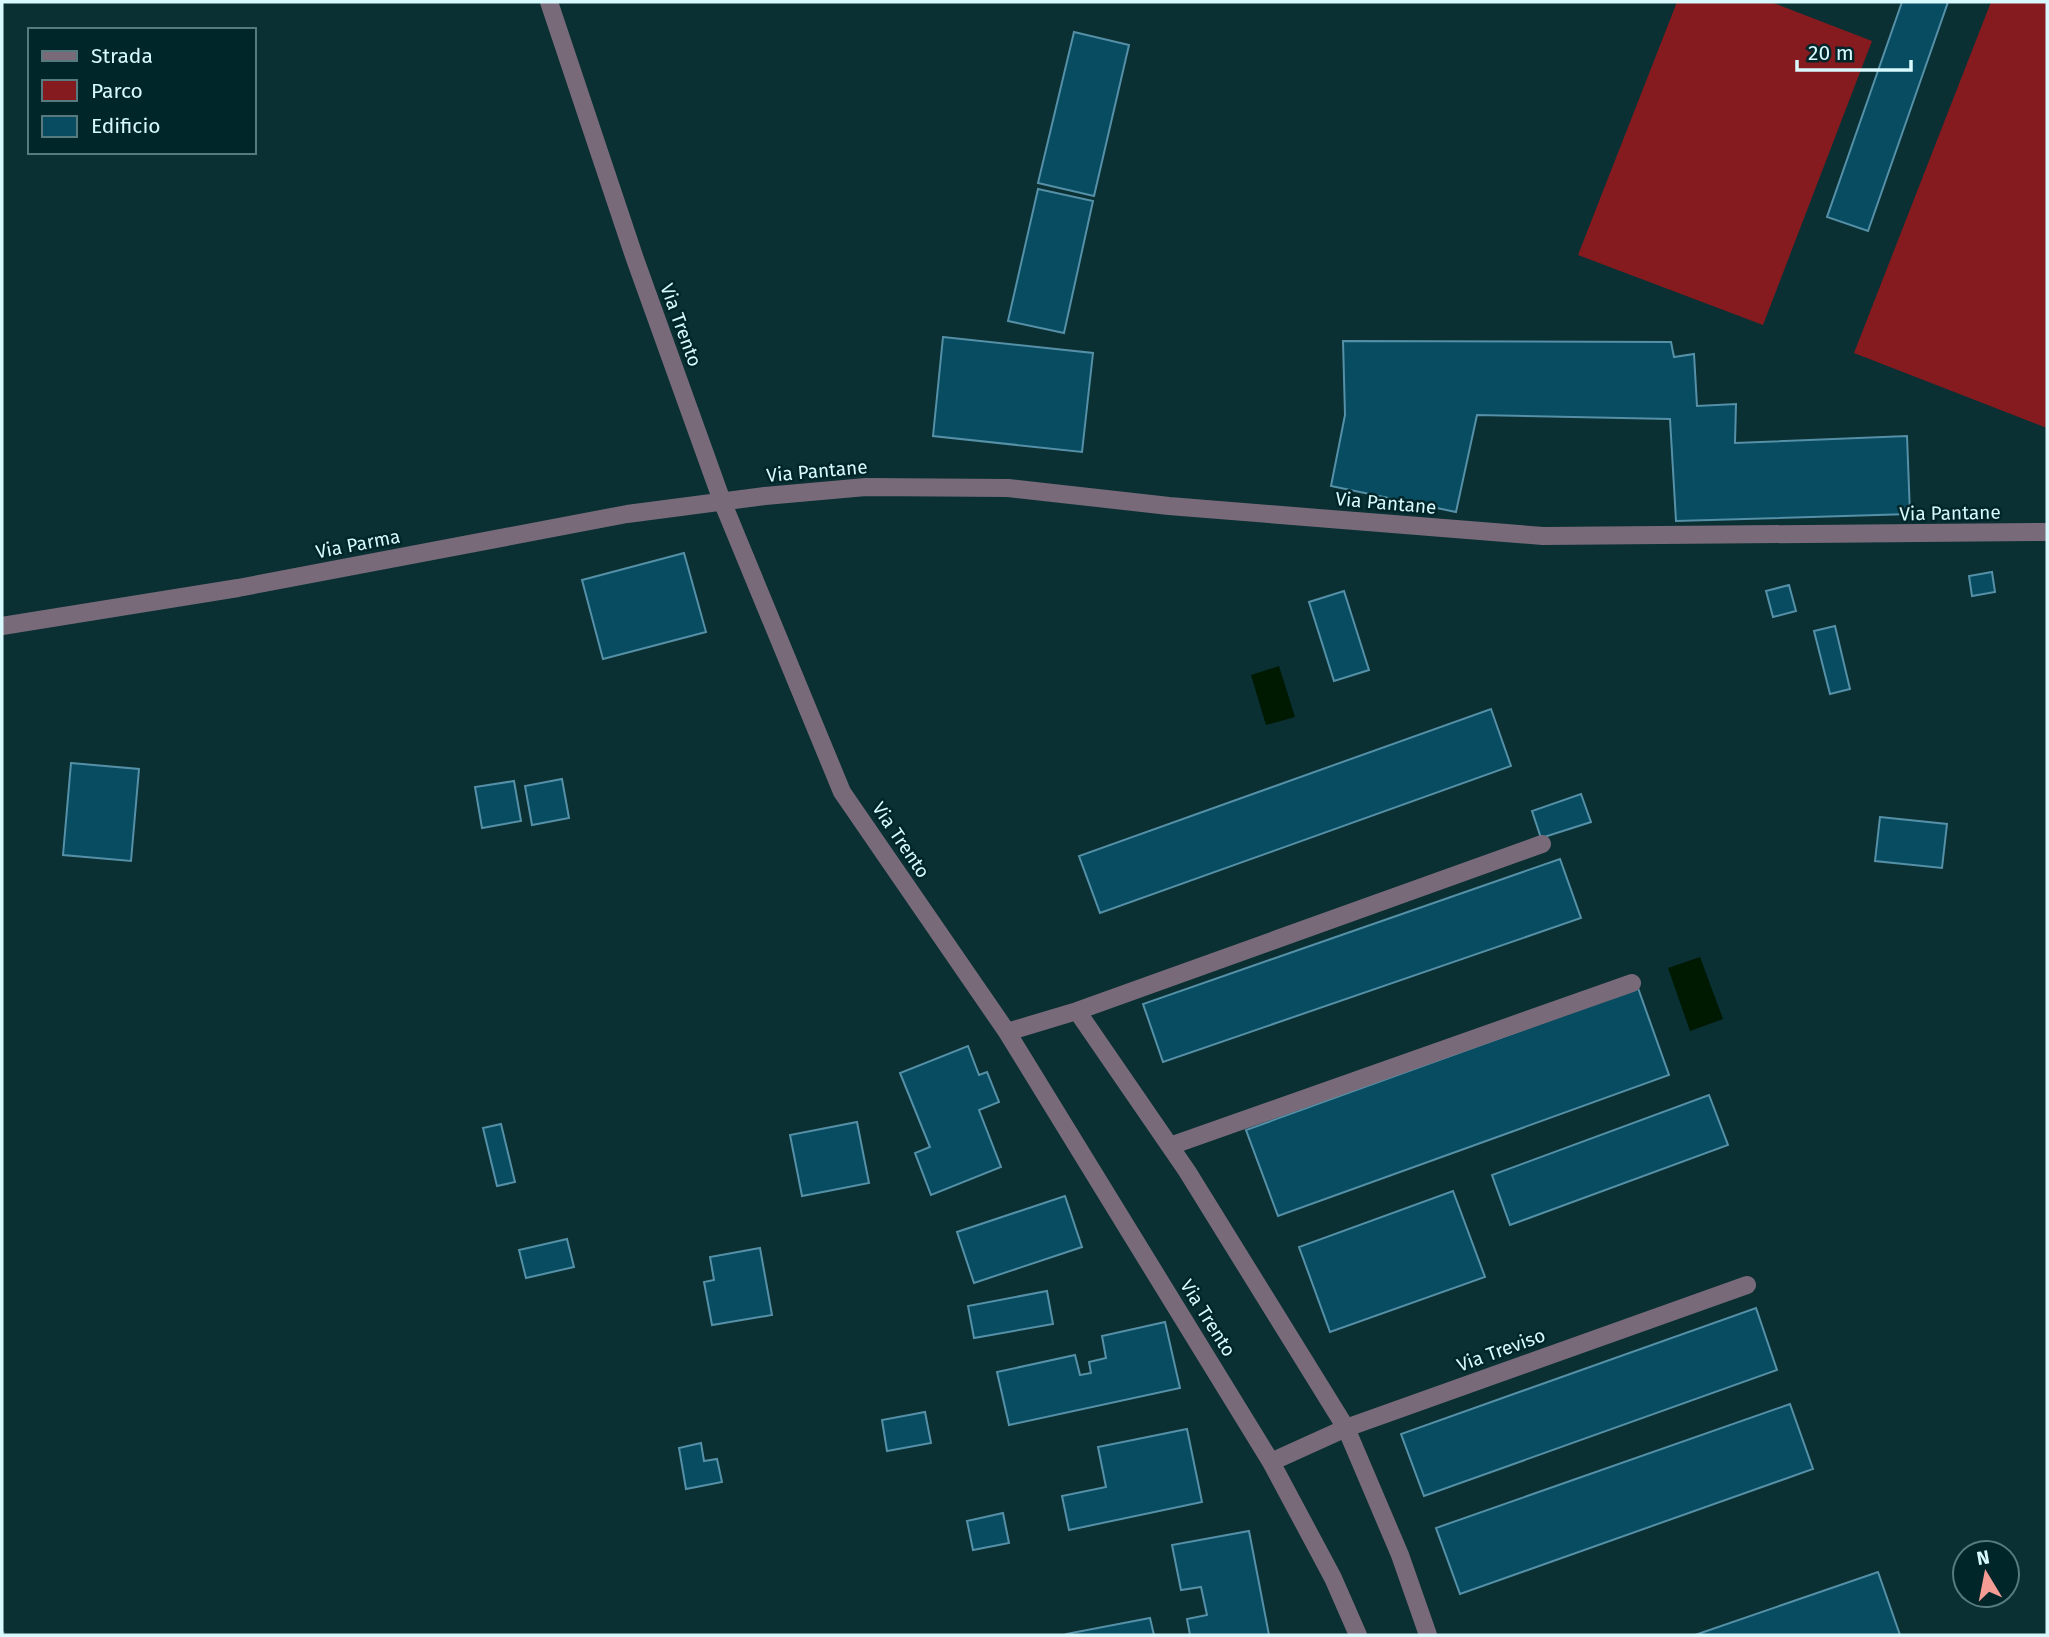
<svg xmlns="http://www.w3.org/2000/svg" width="2049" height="1637" font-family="'Fira Sans',sans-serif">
	<rect width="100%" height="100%" fill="#0a3034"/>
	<!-- green -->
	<path fill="#851b1f" d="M1677 2H1771L1872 41 1763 325 1578 255Z
		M1991 2H2047V428L1854 353Z"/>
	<!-- water -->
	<path fill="#001901" d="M1279 666 1295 717 1266 725 1251 675Z
		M1700 957 1723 1019 1690 1031 1668 968Z"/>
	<!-- building -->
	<path fill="#084c61" stroke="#5590a7" stroke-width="2" d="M1902 2H1948L1868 231 1827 217Z
		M1074 32 1129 45 1094 196 1038 183Z
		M1038 189 1093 201 1064 333 1008 321Z
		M943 337 1093 353 1082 452 933 436Z
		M1343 341 1671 342 1674 357 1694 354 1697 406 1736 404 1735 443 1907 436 1910 514 1676 521 1670 419 1477 415 1456 512 1331 486 1345 415Z
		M684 553 706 632 603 659 582 580Z
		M1992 572 1995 592 1972 596 1969 576Z
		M1789 585 1796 611 1773 617 1766 591Z
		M1344 591 1369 670 1334 681 1309 602Z
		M1835 626 1850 689 1830 694 1814 631Z
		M1491 709 1511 766 1100 913 1079 856Z
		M71 763 139 769 131 861 63 855Z
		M562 779 569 818 532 825 525 786Z
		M514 781 521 821 482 828 475 787Z
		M1581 794 1591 822 1541 838 1532 811Z
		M1880 817 1947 824 1942 868 1875 861Z
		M1560 859 1581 918 1163 1062 1143 1004Z
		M1638 988 1669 1075 1278 1216 1246 1130Z
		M968 1046 979 1075 987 1072 999 1102 979 1110 1001 1167 931 1195 915 1153 930 1147 900 1073Z
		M1709 1095 1728 1145 1510 1225 1492 1175Z
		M857 1122 869 1183 802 1196 790 1135Z
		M501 1124 515 1182 497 1186 483 1128Z
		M1453 1191 1485 1277 1330 1332 1299 1247Z
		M1065 1196 1082 1247 974 1283 957 1232Z
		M567 1239 574 1267 526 1278 519 1250Z
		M760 1248 772 1315 712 1325 704 1282 714 1280 710 1257Z
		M1047 1291 1053 1324 974 1338 968 1306Z
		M1756 1308 1777 1370 1424 1496 1401 1434Z
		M1165 1322 1180 1388 1009 1425 997 1372 1075 1355 1080 1375 1091 1373 1089 1362 1106 1358 1102 1336Z
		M1790 1404 1813 1469 1460 1594 1436 1528Z
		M925 1412 931 1443 887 1451 882 1420Z
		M1187 1429 1202 1502 1069 1530 1062 1496 1106 1487 1098 1447Z
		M701 1443 704 1461 717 1459 722 1482 686 1489 679 1448Z
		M1003 1513 1009 1543 973 1550 967 1521Z
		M1249 1531 1269 1635H1190L1187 1619 1207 1615 1201 1587 1181 1590 1172 1545Z
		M1878 1572 1900 1635H1695Z
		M1150 1618 1154 1635H1066V1634Z"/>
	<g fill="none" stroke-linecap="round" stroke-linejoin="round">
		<!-- path -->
		<path stroke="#567b7f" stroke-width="4.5" stroke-dasharray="2 5" stroke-linecap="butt" d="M2 1632 3 1635"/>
		<!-- street -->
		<path stroke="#796a7a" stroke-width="18" d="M549 2 635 259 722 501 842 792 1007 1032 1271 1462 1333 1578 1358 1635
			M2 626 238 588 627 514 765 496 866 487 1008 488 1169 506 1543 536 2047 532
			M1077 1011 1187 1171 1346 1428 1400 1555 1428 1635
			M1007 1032 1077 1011 1542 844
			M1170 1146 1632 983
			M1271 1462 1346 1428 1747 1285"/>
	</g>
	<g text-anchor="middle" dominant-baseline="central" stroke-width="5" stroke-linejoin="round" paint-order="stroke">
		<!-- street labels -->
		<g font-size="19" fill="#d8f9fd" stroke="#00262a">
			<text transform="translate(681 325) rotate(70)">Via Trento</text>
			<text transform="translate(817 471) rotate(-5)">Via Pantane</text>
			<text transform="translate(1386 503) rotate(5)">Via Pantane</text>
			<text transform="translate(1950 513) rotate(-1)">Via Pantane</text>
			<text transform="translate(358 544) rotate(-11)">Via Parma</text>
			<text transform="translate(901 840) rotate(56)">Via Trento</text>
			<text transform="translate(1208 1318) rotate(58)">Via Trento</text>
			<text transform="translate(1501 1350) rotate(-20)">Via Treviso</text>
		</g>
	</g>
	<!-- border -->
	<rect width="2049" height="1637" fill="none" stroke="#d8f9fd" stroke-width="7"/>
	<!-- legend -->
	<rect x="28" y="28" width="228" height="126" fill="#00262a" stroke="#567a7e" stroke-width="2"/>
	<rect x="42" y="51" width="35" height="10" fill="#796a7a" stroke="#567a7e" stroke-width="2"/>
	<text x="91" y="63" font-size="21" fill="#d8f9fd">Strada</text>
	<rect x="42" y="80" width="35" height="21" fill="#851b1f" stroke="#567a7e" stroke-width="2"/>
	<text x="91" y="98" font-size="21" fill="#d8f9fd">Parco</text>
	<rect x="42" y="116" width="35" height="21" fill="#084c61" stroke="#567a7e" stroke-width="2"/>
	<text x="91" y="133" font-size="21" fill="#d8f9fd">Edificio</text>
	<!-- north arrow -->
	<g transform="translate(1986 1574) rotate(350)"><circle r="33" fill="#00262a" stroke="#567a7e" stroke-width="2"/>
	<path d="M0-5L12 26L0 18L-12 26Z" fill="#f59c95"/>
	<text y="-10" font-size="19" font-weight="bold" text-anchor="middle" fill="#d8f9fd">N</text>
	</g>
	<!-- scale -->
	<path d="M1797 60v10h114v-10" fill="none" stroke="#d8f9fd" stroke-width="3.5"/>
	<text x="1808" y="60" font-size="21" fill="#d8f9fd" stroke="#00262a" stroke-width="5" paint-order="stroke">20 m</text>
</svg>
